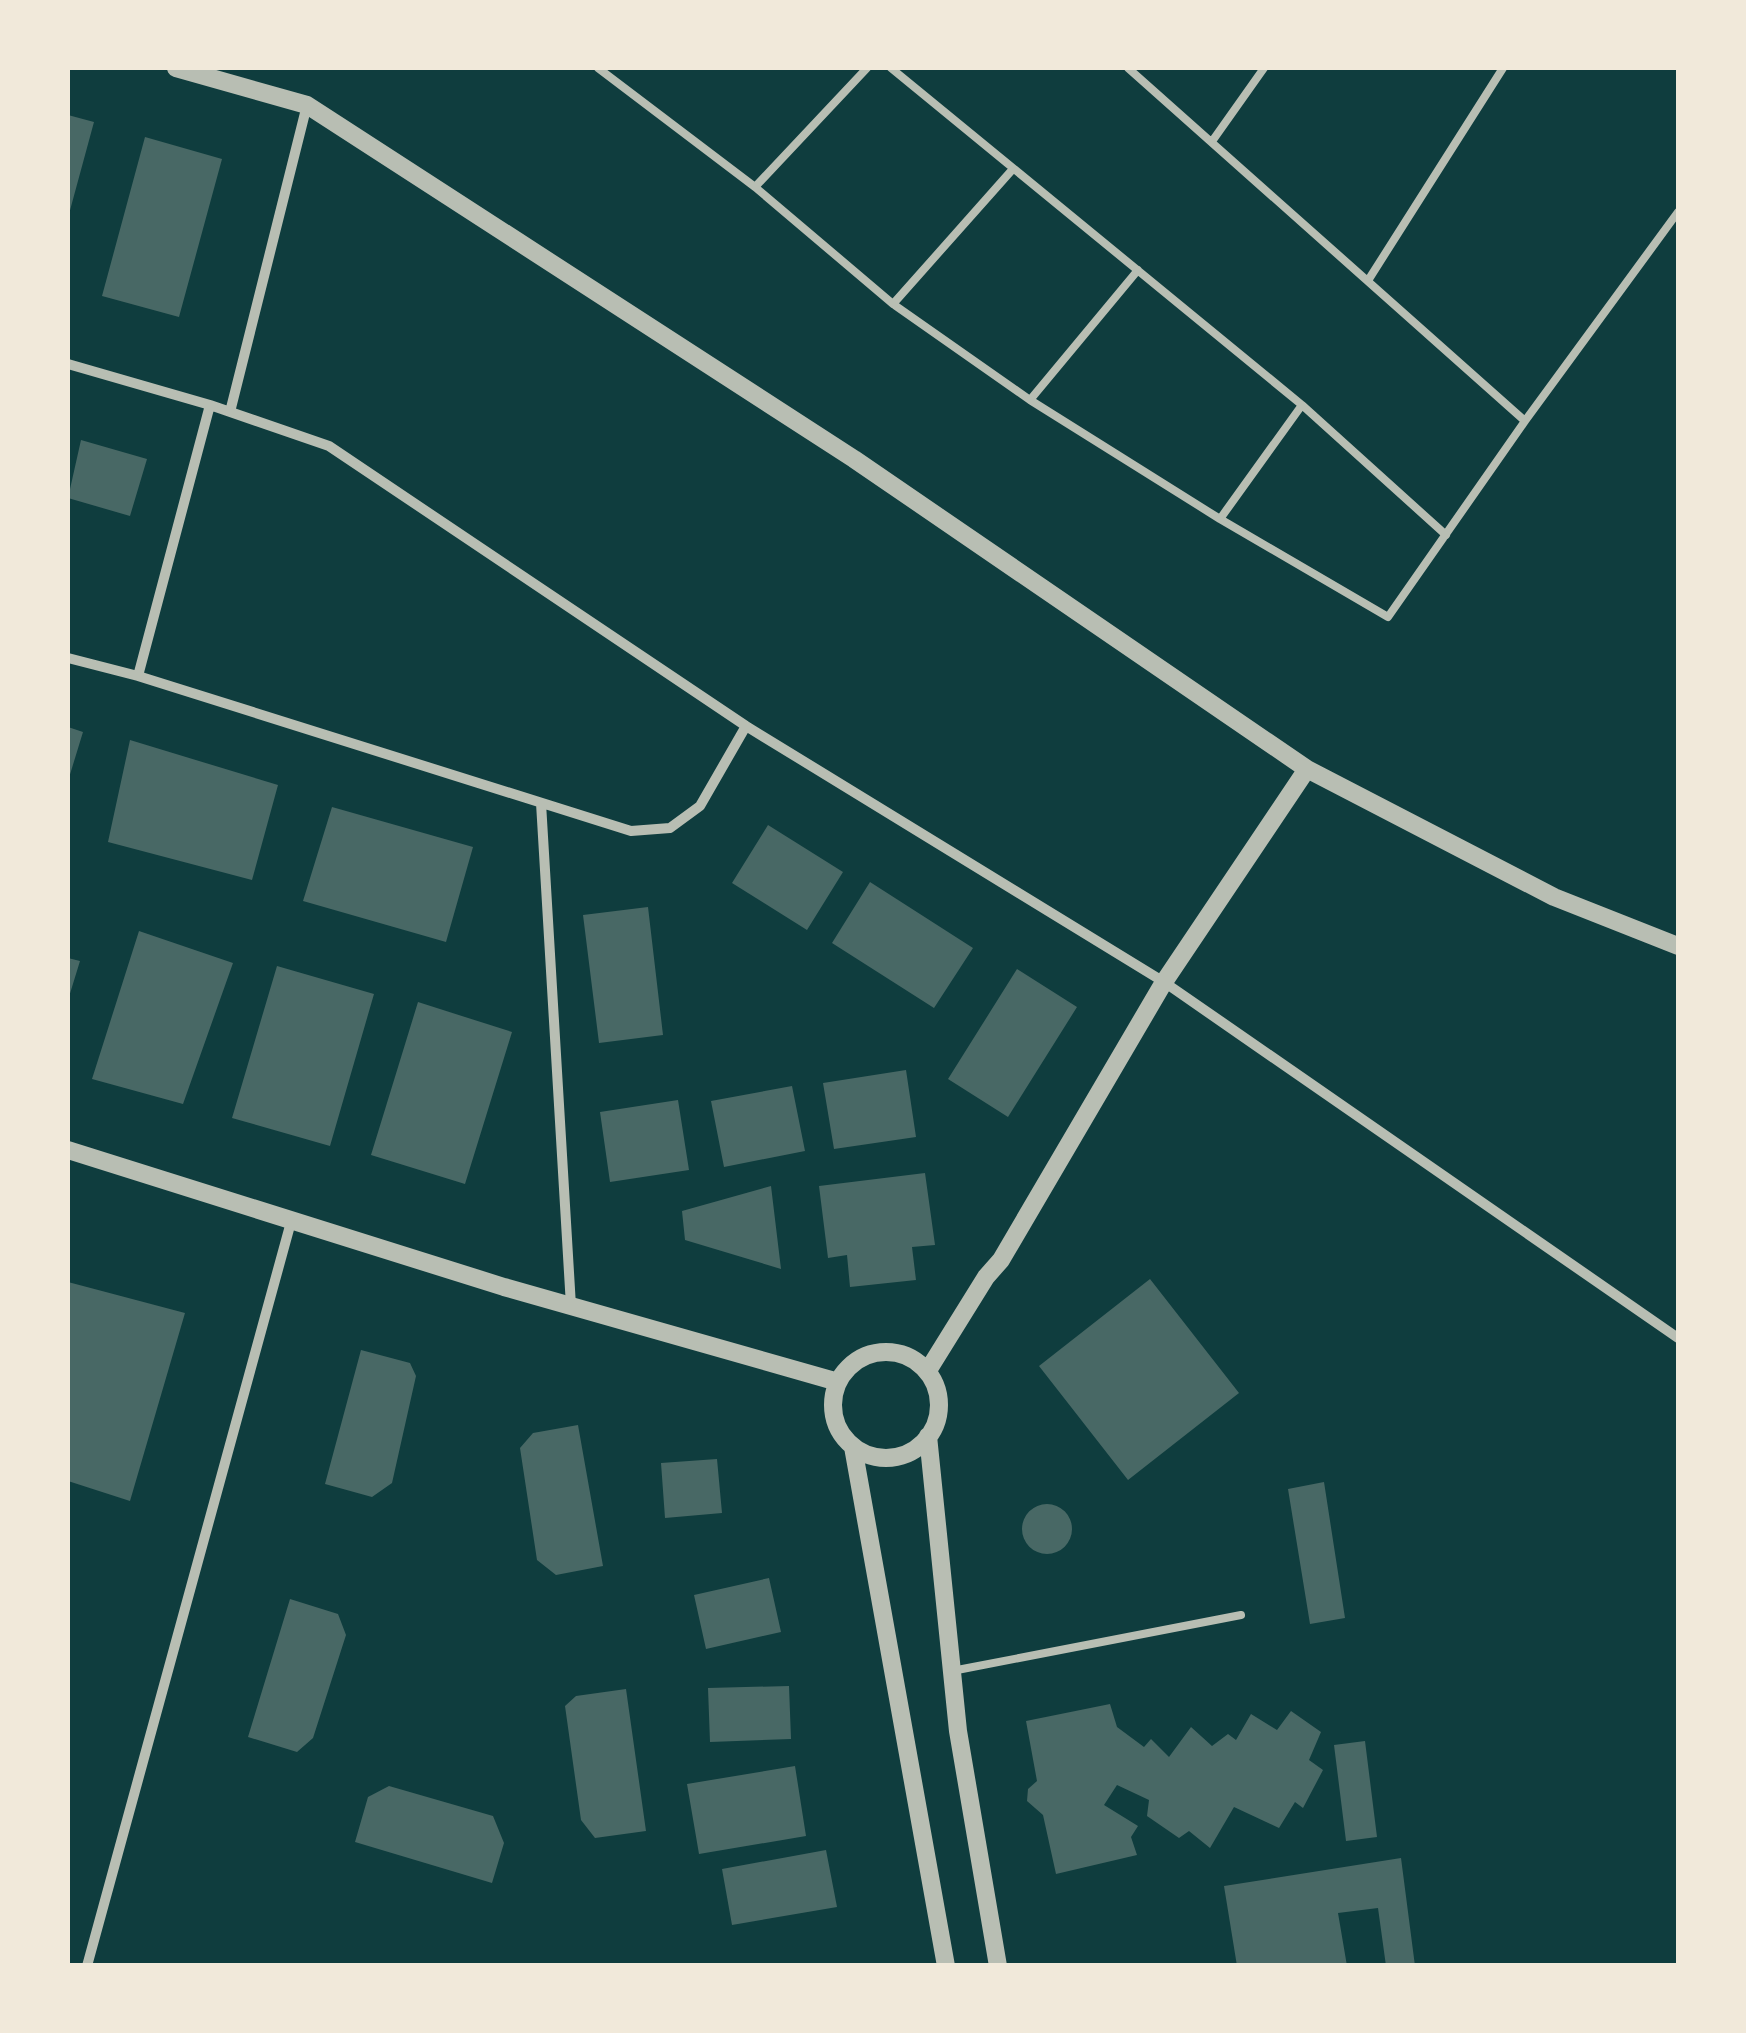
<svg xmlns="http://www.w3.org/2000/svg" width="1746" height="2033" font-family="Raleway,sans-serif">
	<rect width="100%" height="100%" fill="#0f3d3e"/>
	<!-- building -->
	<path fill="#486865" d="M68 115 94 122 69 214H68Z
		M145 137 222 159 179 317 102 296Z
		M81 440 147 459 130 516 68 498Z
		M68 727 83 732 68 781Z
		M130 740 278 785 252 880 108 842Z
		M332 807 473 847 446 942 303 901Z
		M768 825 843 872 807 930 732 883Z
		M870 882 973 948 934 1008 832 943Z
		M648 907 663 1035 599 1043 583 915Z
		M139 931 233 963 183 1104 92 1079Z
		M68 958 80 961 68 1000Z
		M277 966 374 994 330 1146 232 1118Z
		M1017 969 1077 1007 1008 1117 948 1079Z
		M418 1002 512 1032 465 1184 371 1155Z
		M906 1070 916 1137 834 1149 823 1083Z
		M792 1086 805 1151 724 1167 711 1101Z
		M678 1100 689 1170 610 1182 600 1112Z
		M925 1173 935 1245 912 1247 916 1280 850 1287 847 1255 828 1258 819 1186Z
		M771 1186 781 1269 685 1240 682 1211Z
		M1150 1279 1239 1393 1128 1480 1039 1366Z
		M68 1282 185 1313 130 1501 68 1481Z
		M361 1350 410 1363 416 1376 392 1483 372 1497 325 1484Z
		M578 1425 603 1566 556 1575 537 1560 520 1448 533 1433Z
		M717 1459 722 1513 665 1518 661 1463Z
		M1324 1482 1345 1618 1310 1624 1288 1489Z
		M1022 1529a25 25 0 1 1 50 0a25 25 0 1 1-50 0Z
		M769 1578 781 1632 706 1649 694 1595Z
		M290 1599 338 1614 346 1635 313 1738 297 1752 248 1737Z
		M789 1686 791 1739 710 1742 708 1688Z
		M626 1689 646 1831 595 1838 581 1820 565 1706 576 1696Z
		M1110 1704 1117 1727 1144 1747 1151 1739 1169 1757 1191 1727 1212 1746 1228 1734 1236 1740 1251 1714 1277 1730 1291 1711 1321 1732 1309 1760 1323 1770 1303 1808 1295 1802 1279 1828 1234 1807 1210 1848 1189 1831 1179 1838 1147 1816 1149 1800 1117 1785 1104 1805 1138 1826 1131 1837 1137 1855 1056 1874 1043 1815 1027 1801 1028 1789 1037 1781 1026 1721Z
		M1365 1741 1377 1837 1346 1841 1334 1745Z
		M795 1766 806 1836 699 1854 687 1784Z
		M389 1786 493 1816 504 1843 492 1883 355 1842 368 1797Z
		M826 1850 837 1907 732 1925 722 1869Z
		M1401 1858 1415 1966H1386L1378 1908 1338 1913 1347 1966H1237L1224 1886Z"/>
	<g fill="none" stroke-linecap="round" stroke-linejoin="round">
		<!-- service -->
		<path stroke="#b8beb3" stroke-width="8" d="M598 68 755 187 893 304 1030 400 1220 519 1388 617 1525 421 1678 212
			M891 68 1302 405 1446 535
			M1128 68 1525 421
			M1213 140 1264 68
			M755 187 867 68
			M1369 279 1503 68
			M893 304 1012 170
			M1030 400 1138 270
			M1220 519 1302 405
			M952 1671 1241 1615"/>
		<!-- minor -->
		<path stroke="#b8beb3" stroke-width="10" d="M68 364 210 405 329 446 746 726 1164 982 1678 1338
			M230 412 307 105
			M68 658 138 676 631 831 670 828 700 806 746 726
			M138 676 210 405
			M541 803 571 1306
			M87 1966 291 1222"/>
		<!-- tertiary -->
		<path stroke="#b8beb3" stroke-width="18" d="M176 68 307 105 854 459 1307 769 1554 897 1678 946
			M68 1150 504 1287 838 1382
			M833 1405a53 53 0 1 1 106 0a53 53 0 1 1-106 0Z
			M927 1372 986 1277 1001 1260 1164 982 1307 769
			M928 1436 958 1731 998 1966
			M853 1447 946 1966"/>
	</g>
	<!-- border -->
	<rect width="1746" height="2033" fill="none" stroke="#f1e9da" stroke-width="140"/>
</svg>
